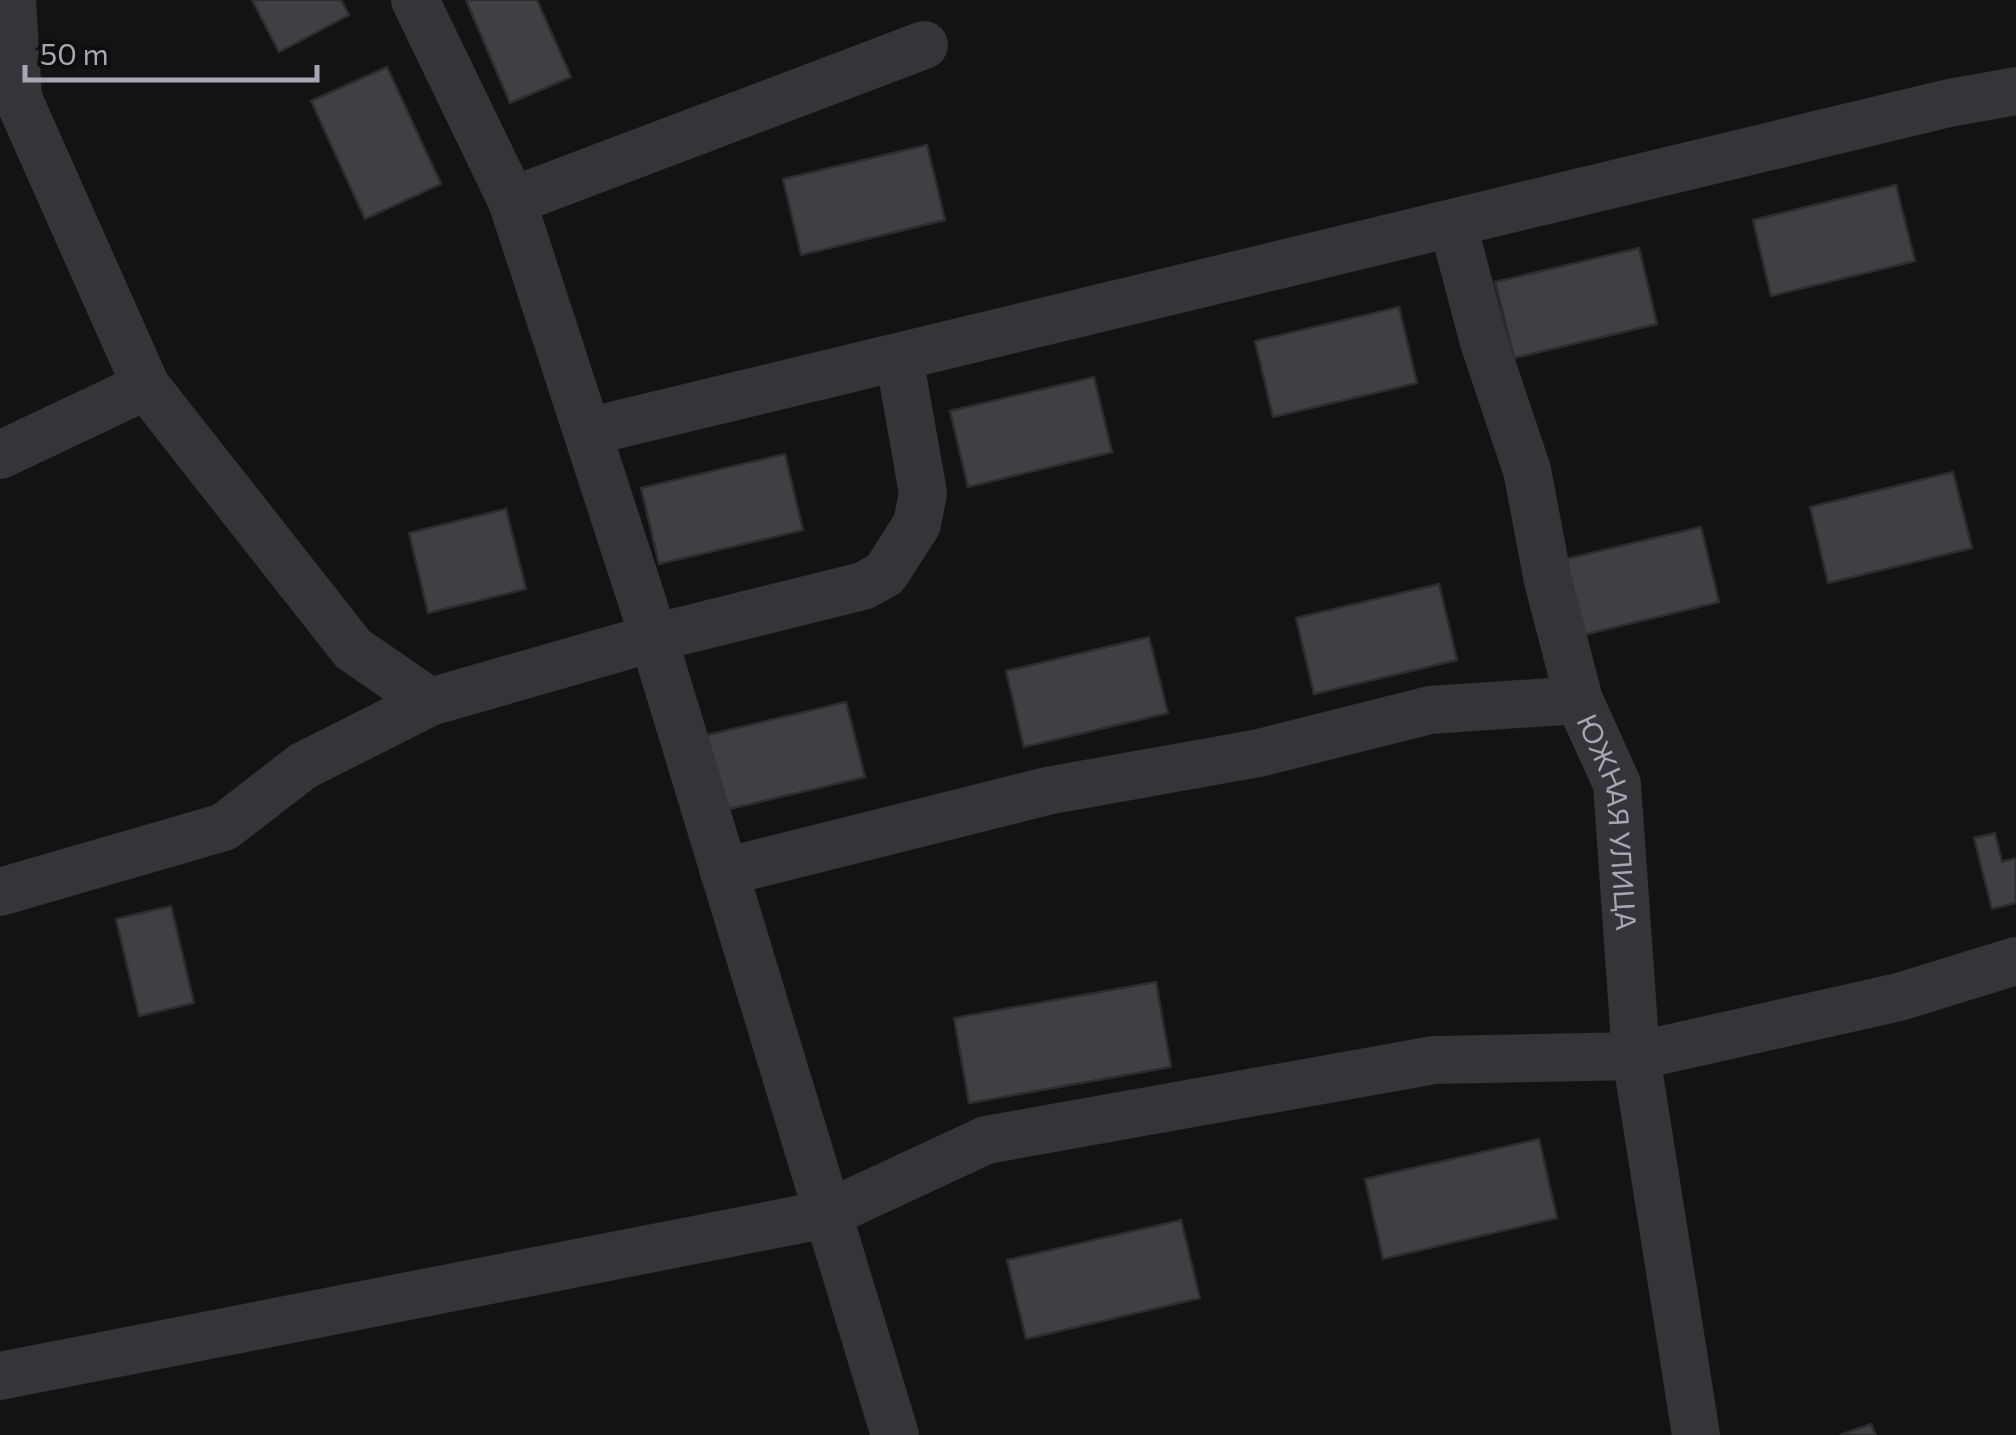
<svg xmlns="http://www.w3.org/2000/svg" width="2016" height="1435" font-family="Commissioner,sans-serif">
	<rect width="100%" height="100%" fill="#131314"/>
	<!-- building -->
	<path fill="#3f4044" stroke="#2d2d30" stroke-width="2.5" d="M252 0H341L349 15 279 52Z
		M466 0H537L571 77 510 103Z
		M387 67 441 184 365 219 311 101Z
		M927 145 945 220 801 255 783 179Z
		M1896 185 1915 261 1771 296 1753 220Z
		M1639 248 1657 324 1514 358 1495 282Z
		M1399 307 1417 383 1273 417 1255 341Z
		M1094 377 1112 452 968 487 950 411Z
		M785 454 803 530 659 564 641 488Z
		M1953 472 1972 548 1828 583 1810 507Z
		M506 509 526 589 428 613 409 533Z
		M1701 527 1719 602 1575 637 1557 561Z
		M1439 584 1457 660 1314 694 1296 618Z
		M1149 637 1168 713 1024 747 1006 671Z
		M846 702 865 777 721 811 703 736Z
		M1995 833 2002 862 2016 858V903L1992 909 1974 838Z
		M171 906 194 1003 139 1016 116 919Z
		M1156 982 1171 1067 969 1103 954 1018Z
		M1539 1139 1557 1218 1383 1259 1365 1179Z
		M1181 1220 1200 1298 1026 1339 1007 1260Z
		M1871 1424 1876 1435H1840Z"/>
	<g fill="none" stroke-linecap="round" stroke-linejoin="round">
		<!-- minor -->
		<g stroke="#343439" stroke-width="48">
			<path d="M12 0 18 98 146 386 353 649 430 702"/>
			<path d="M415 0 512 201 644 607 895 1435"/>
			<path d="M512 201 924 45"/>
			<path id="s1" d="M1453 225 1484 342 1527 470 1548 581 1579 700 1617 784 1636 1056 1696 1435"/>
			<path d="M587 432 1949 103 2016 91"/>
			<path d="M0 455 146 386"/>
			<path d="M724 872 1047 791 1259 753 1430 710 1579 700"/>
			<path d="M0 892 224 827 303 766 430 702 653 638 863 586 885 574 917 524 923 493 899 357"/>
			<path d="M0 1376 827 1214 986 1140 1434 1060 1636 1056 1899 997 2016 961"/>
		</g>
	</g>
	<g text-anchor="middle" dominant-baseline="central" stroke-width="8" stroke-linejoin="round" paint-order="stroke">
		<!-- street labels -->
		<g font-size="28" fill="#a5a7b3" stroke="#0e0e0f">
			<text stroke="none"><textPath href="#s1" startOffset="620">ЮЖНАЯ УЛИЦА</textPath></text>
		</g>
	</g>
	<!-- scale -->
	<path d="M25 65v15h292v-15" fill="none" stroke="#a5a7b3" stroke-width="5"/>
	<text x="40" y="65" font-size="30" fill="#a5a7b3" stroke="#0e0e0f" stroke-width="8" paint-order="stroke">50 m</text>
</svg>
